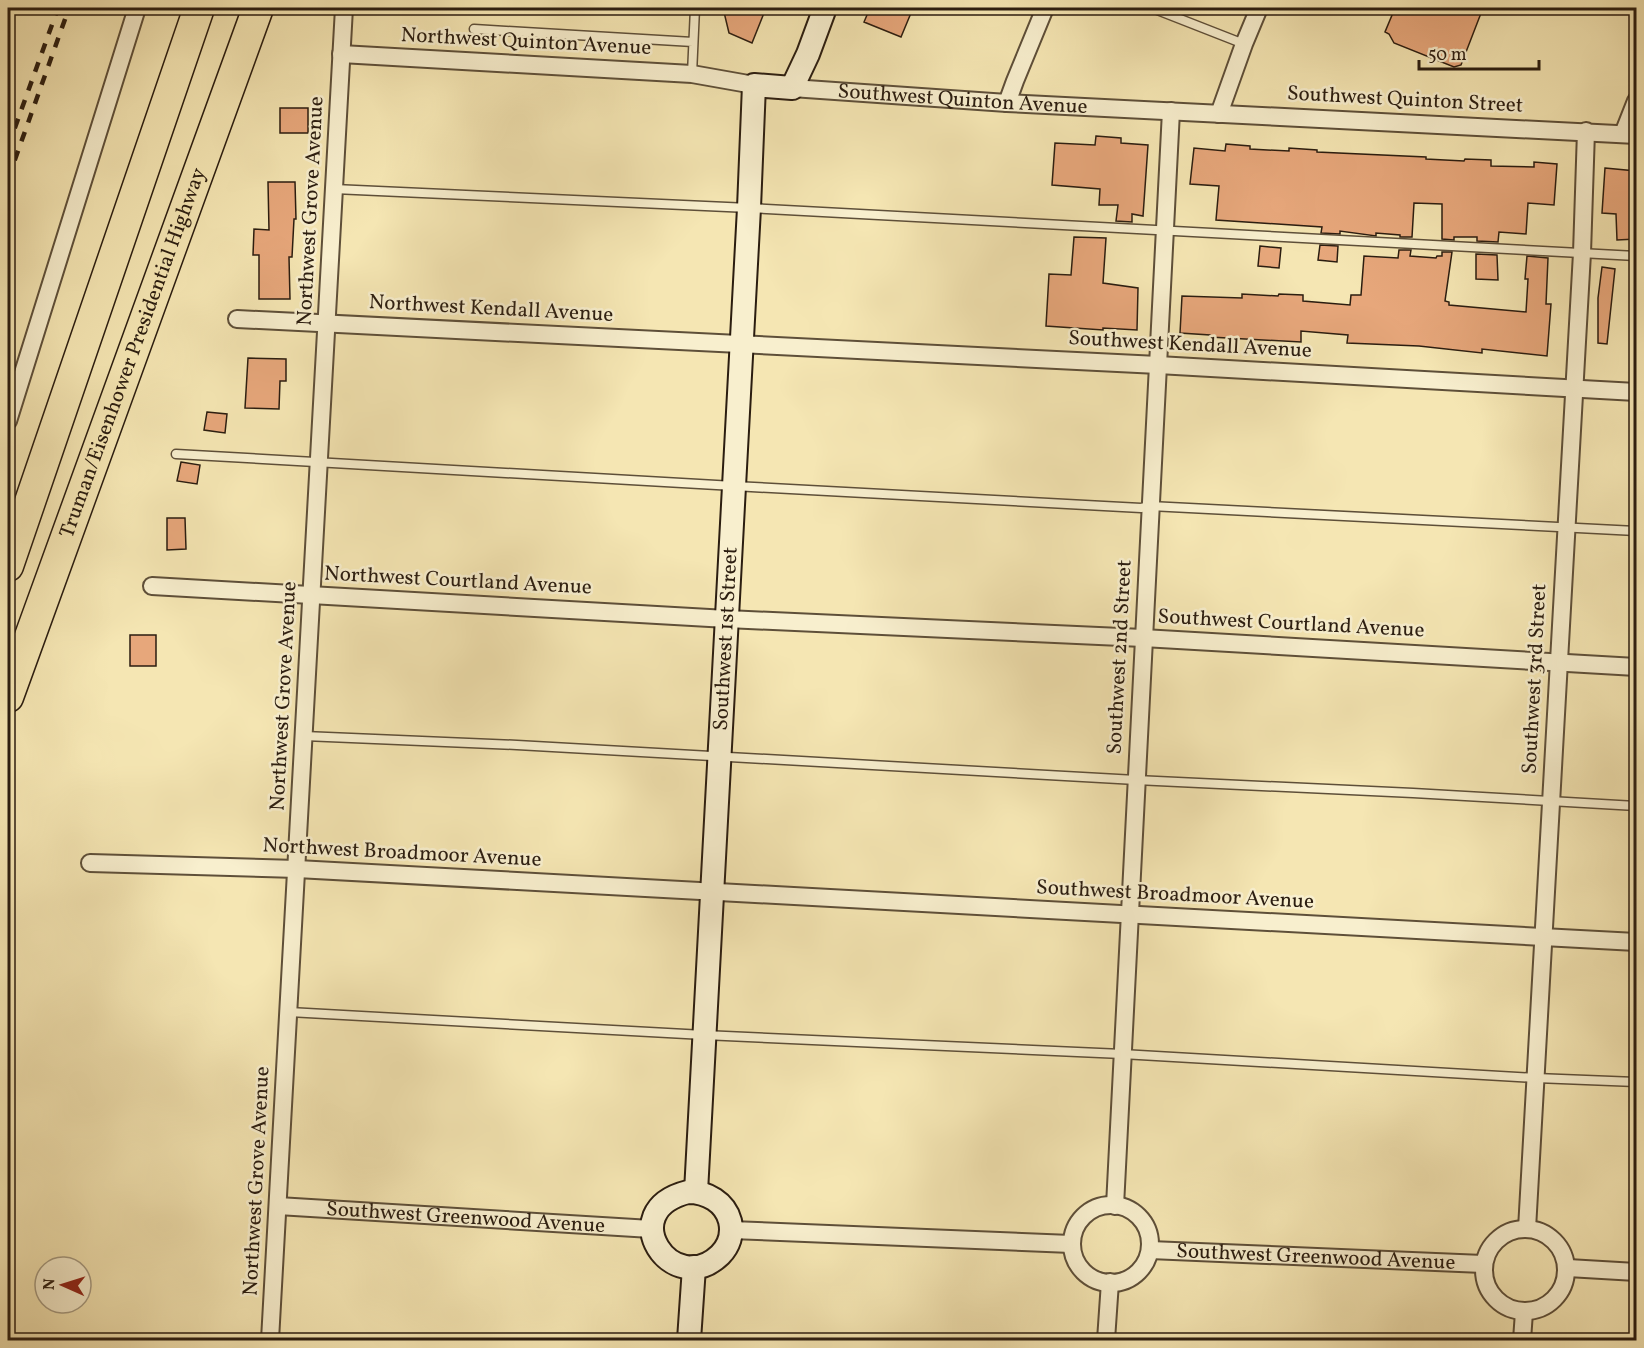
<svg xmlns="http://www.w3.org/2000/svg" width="1644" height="1348" font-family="Vollkorn,serif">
	<rect width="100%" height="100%" fill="#f5e6b3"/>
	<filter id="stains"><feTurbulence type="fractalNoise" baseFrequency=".00333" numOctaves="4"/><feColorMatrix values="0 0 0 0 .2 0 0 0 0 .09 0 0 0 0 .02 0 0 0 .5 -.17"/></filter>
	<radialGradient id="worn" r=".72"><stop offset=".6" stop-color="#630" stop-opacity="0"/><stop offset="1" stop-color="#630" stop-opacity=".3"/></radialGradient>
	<!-- building -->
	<path fill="#e7a77b" stroke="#2b1d10" stroke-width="1.5" d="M723 8H766L752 43 729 33Z
		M870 8H897L911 13 901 37 864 22Z
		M1395 8H1483L1461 65 1454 67 1394 43 1389 34 1385 32Z
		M280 108H308V133H280Z
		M1096 136 1121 138V143L1148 145 1143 216 1132 214V222L1116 221 1118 205H1099L1100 189 1052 185 1055 143 1095 145Z
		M1226 144 1250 146V149L1289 151V148L1317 150V152L1426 157V159L1464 161 1465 159 1491 160V166L1534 167V162L1557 164 1554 205 1528 203 1526 234 1499 232 1498 242 1477 241V237H1454V240L1442 239V204L1414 203 1412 237H1400V235L1376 233V236L1340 231V234L1321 233 1322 227 1216 220 1219 186 1190 184 1194 148 1225 151Z
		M1605 168 1636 171V239L1617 240 1616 214 1602 213Z
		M268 182H295L296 219H294L292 257H289L290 299H259V255H253L254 229 269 230Z
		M1074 237 1106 238 1103 283 1138 288 1137 330 1103 328V330L1046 326 1049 274 1071 275Z
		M1320 245 1338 246 1337 262 1318 260Z
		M1260 246 1281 248 1279 268 1258 266Z
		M1399 250H1411L1410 256 1436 258 1437 256H1442V252H1452L1445 301 1449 302V305L1526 312 1528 279H1525L1527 256 1548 258 1546 304H1551L1547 356 1482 349V353L1419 346 1347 343 1348 335 1301 331V342L1210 337V335L1180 333 1182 296 1242 298V294L1278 296 1279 294 1303 295V301L1350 305 1351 295H1361L1364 256 1398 258Z
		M1476 254 1497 255 1498 280 1476 279Z
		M1602 267 1615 269 1607 344 1598 343V298Z
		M248 358 286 359V381H280L279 409 245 408Z
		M207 412 227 414 225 433 204 430Z
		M181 462 200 465 197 484 177 481Z
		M167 518H185L186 549 167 550Z
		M130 635H156V666H130Z"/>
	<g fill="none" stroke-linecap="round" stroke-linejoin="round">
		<defs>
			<path id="lane" d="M1152 8 1244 44
				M474 29 693 42
				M692 74 695 8
				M334 189 749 208 1636 256
				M176 454 734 486 1141 508 1150 506 1636 531
				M304 736 517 745 1136 780 1413 793 1636 806
				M289 1012 704 1035 1122 1054 1536 1078 1636 1082"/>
			<g id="street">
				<path d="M341 54 692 74 754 85"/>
				<path id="s1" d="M792 88 1007 103 1636 135"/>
				<path d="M1007 103 1015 81 1045 8"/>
				<path d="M1219 114 1244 44 1259 8"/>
				<path d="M1623 134 1636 101"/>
				<path d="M237 319 1158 365 1636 392"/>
				<path d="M8 421 137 8"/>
				<path d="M152 586 727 619 1143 638 1636 667"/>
				<path d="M90 863 297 869 1636 942"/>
				<circle cx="1111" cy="1244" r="39"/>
				<path id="s2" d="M278 1206 651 1229"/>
				<path d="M1115 1206 1171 111"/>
				<circle cx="1525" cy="1270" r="41"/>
				<path d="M1527 1229 1582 253 1586 131"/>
				<path d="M731 1230 1071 1244"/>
				<path id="s3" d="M1150 1250 1483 1264"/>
				<path d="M1568 1268 1636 1272"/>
				<path d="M270 1340 344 8"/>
				<path d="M1106 1340 1110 1282"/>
				<path d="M1522 1340 1524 1312"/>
			</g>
			<g id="secondary">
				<path d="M688 1192C707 1192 725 1202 730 1221 733 1234 729 1246 720 1255 673 1300 612 1211 688 1192Z"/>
				<path id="s4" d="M696 1192 749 208 754 85 792 88 808 54 825 8"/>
				<path d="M689 1340 694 1267"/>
			</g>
			<g id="highway">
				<path d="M8 566 199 8"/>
				<path id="s5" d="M8 697 258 8"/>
			</g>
		</defs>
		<!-- lane casing -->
		<use href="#lane" stroke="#5e4f39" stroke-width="11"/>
		<!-- street casing -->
		<use href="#street" stroke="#5e4f39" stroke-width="20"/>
		<!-- secondary casing -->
		<use href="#secondary" stroke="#2b1d10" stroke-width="26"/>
		<!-- highway casing -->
		<use href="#highway" stroke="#2b1d10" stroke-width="33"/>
		<!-- lane -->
		<use href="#lane" stroke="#f8efce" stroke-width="8"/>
		<!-- street -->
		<use href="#street" stroke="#f8efce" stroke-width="16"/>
		<!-- secondary -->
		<use href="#secondary" stroke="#f8efce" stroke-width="22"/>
		<!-- highway -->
		<use href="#highway" stroke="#f5e6b3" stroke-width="30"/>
		<!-- rail -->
		<path stroke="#2b1d10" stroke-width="4.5" stroke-dasharray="10 10" stroke-linecap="butt" d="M8 147 58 8
			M8 179 69 8"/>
	</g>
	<g text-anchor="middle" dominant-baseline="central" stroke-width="5" stroke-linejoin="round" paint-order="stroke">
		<!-- street labels -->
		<g font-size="21" fill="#2b1d10" stroke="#f8efce">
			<text transform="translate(526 42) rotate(3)">Northwest Quinton Avenue</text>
			<text stroke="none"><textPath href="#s1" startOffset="171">Southwest Quinton Avenue</textPath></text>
			<text transform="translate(1405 100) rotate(3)">Southwest Quinton Street</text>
			<text transform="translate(311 211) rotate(-87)">Northwest Grove Avenue</text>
			<text transform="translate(491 309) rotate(3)">Northwest Kendall Avenue</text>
			<text transform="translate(1190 345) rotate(3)">Southwest Kendall Avenue</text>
			<text stroke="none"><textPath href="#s5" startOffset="366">Truman/Eisenhower Presidential Highway</textPath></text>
			<text transform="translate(458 581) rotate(3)">Northwest Courtland Avenue</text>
			<text transform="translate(1291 624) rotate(3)">Southwest Courtland Avenue</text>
			<text stroke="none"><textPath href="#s4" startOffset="554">Southwest 1st Street</textPath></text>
			<text transform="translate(1120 657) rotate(-87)">Southwest 2nd Street</text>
			<text transform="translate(1535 679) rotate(-87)">Southwest 3rd Street</text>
			<text transform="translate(284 696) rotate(-87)">Northwest Grove Avenue</text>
			<text transform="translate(402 853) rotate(3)">Northwest Broadmoor Avenue</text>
			<text transform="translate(1175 895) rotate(3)">Southwest Broadmoor Avenue</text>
			<text transform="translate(257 1181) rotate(-87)">Northwest Grove Avenue</text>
			<text stroke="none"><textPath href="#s2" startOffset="188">Southwest Greenwood Avenue</textPath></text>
			<text stroke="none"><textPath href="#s3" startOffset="166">Southwest Greenwood Avenue</textPath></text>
		</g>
	</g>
	<!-- margin -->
	<rect width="1644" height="1348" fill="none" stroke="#f5e6b3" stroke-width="30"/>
	<rect x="9" y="9" width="1626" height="1330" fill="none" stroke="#2b1d10" stroke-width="3"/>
	<rect x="15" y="15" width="1614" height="1318" fill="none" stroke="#2b1d10" stroke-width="1.5"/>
	<!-- north arrow -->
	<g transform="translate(63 1285) rotate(273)"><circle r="28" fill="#f8efce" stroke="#a69b82" stroke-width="1.5"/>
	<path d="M0-4.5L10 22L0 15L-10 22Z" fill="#8f2418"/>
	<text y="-9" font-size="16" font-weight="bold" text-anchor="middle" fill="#2b1d10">N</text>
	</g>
	<!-- scale -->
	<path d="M1419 60v9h120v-9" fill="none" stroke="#2b1d10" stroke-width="3"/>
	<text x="1428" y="60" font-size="18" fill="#2b1d10" stroke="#f8efce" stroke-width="4.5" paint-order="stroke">50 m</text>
	<rect width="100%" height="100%" filter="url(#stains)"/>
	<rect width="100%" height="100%" fill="url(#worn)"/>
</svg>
